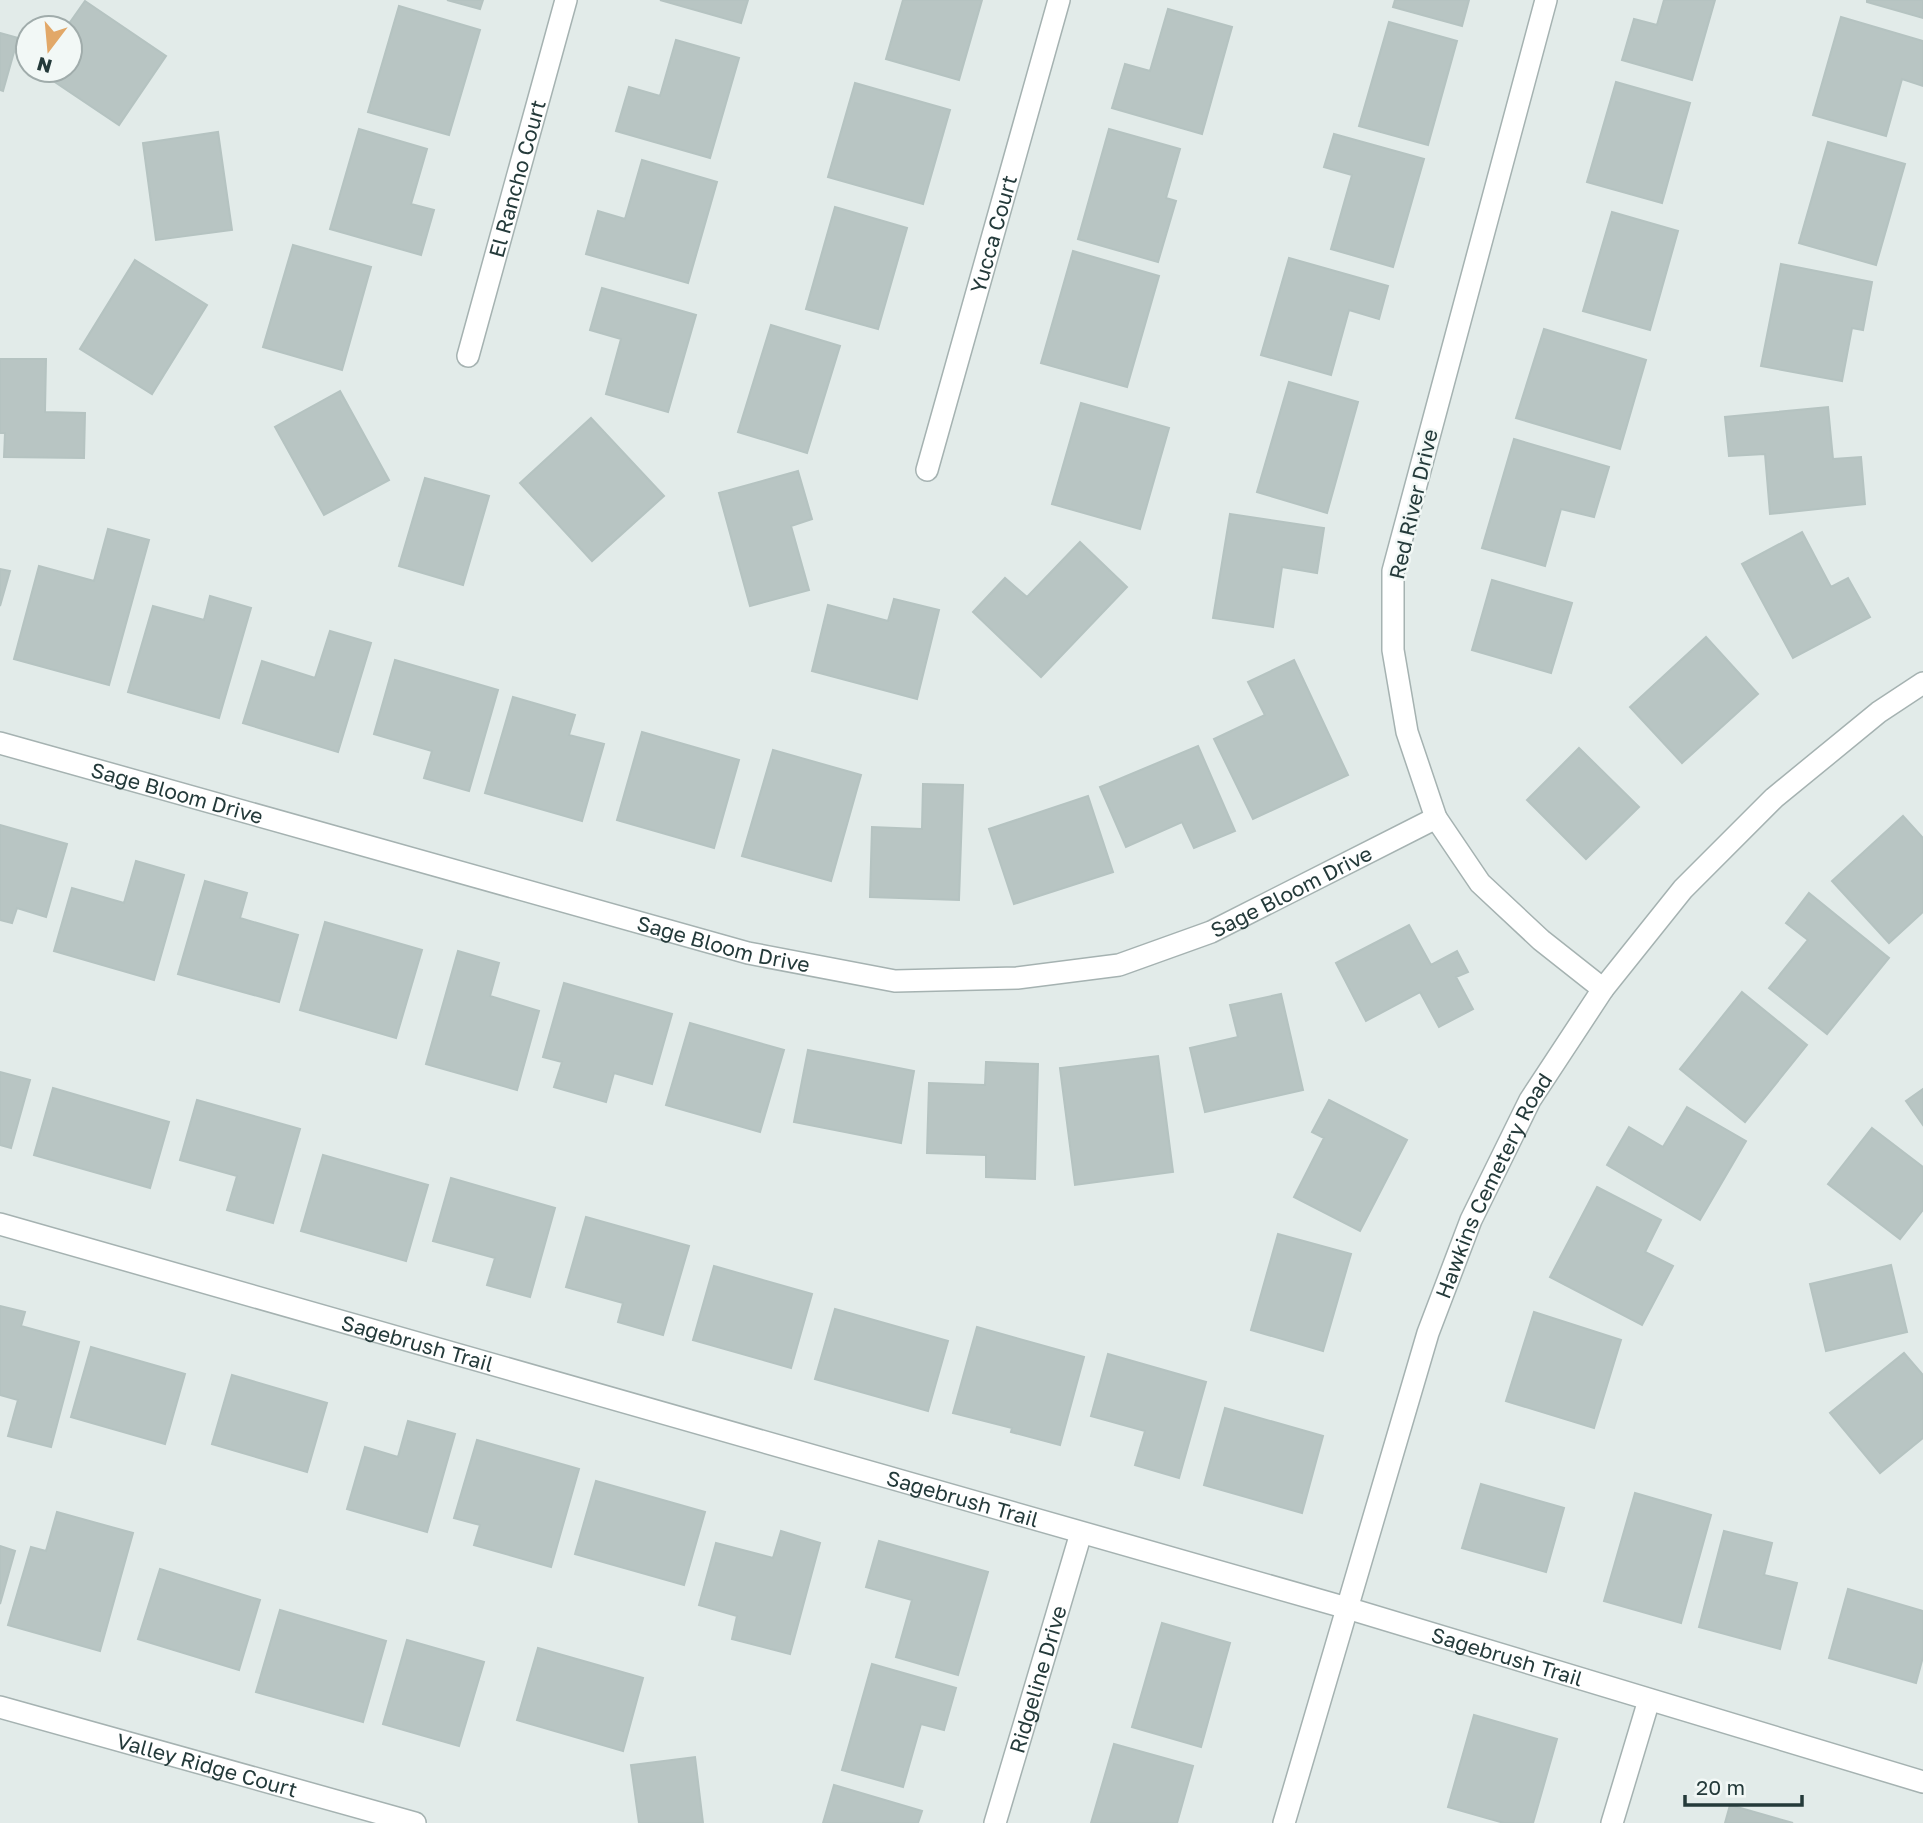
<svg xmlns="http://www.w3.org/2000/svg" width="1923" height="1823" font-family="'Golos Text',sans-serif">
	<rect width="100%" height="100%" fill="#e2ebe9"/>
	<!-- building -->
	<path fill="#b8c5c3" stroke="#b5c3c1" stroke-width="2" d="M447 0H483L480 9Z
		M660 0H748L741 23Z
		M903 0H982L959 80 886 59Z
		M1395 0H1469L1462 26 1393 7Z
		M1664 0H1715L1692 80 1622 60 1634 19 1657 25Z
		M1867 0H1923V18L1867 2Z
		M85 1 166 56 119 125 37 70H70V28H66Z
		M399 6 480 30 449 135 368 112Z
		M1168 9 1232 27 1202 134 1112 108 1125 64 1150 71Z
		M1841 17 1923 41V86L1902 79 1886 136 1813 115Z
		M1389 22 1457 41 1428 145 1359 126Z
		M0 33 18 38 3 91 0 90Z
		M676 40 739 58 710 158 616 131 629 87 660 96Z
		M1616 82 1690 103 1662 203 1587 182Z
		M855 83 950 110 923 204 828 177Z
		M359 129 427 149 411 204 434 210 421 255 330 229Z
		M1109 129 1180 149 1166 198 1176 201 1158 262 1078 239Z
		M218 132 232 230 156 240 143 143Z
		M1334 134 1424 159 1393 267 1331 249 1352 175 1324 167Z
		M1828 142 1905 164 1876 265 1799 243Z
		M642 160 717 182 688 283 586 254 598 211 625 219Z
		M835 207 907 228 878 329 806 309Z
		M1612 212 1678 231 1650 330 1583 311Z
		M293 245 371 267 342 370 263 347Z
		M1073 251 1159 276 1127 387 1041 363Z
		M1289 258 1388 286 1379 319 1349 310 1331 375 1261 355Z
		M135 260 207 305 152 394 80 349Z
		M1781 264 1872 282 1863 330 1852 328 1842 381 1761 366Z
		M602 288 696 315 668 412 606 394 621 339 590 330Z
		M771 325 840 346 807 453 738 432Z
		M1544 329 1646 360 1620 449 1516 418Z
		M0 359H46L45 412 85 413 84 458 4 457 5 433H0Z
		M1289 382 1358 402 1327 513 1257 492Z
		M340 391 389 480 324 515 275 427Z
		M1081 403 1169 428 1140 529 1052 504Z
		M1828 407 1833 459 1861 457 1865 504 1770 514 1765 454 1729 456 1725 417Z
		M591 418 664 496 592 561 520 483Z
		M1514 439 1609 467 1594 517 1561 509 1545 566 1482 548Z
		M798 471 812 519 791 526 809 590 750 606 719 493Z
		M425 478 489 496 463 585 399 566Z
		M1230 514 1324 528 1317 573 1282 567 1273 627 1213 618Z
		M108 529 149 540 109 685 14 659 39 566 94 581Z
		M1802 532 1831 587 1848 578 1870 617 1793 658 1742 564Z
		M1080 542 1127 587 1041 677 973 612 1005 578 1027 597Z
		M0 569 10 571 0 606Z
		M1492 580 1572 603 1551 673 1472 650Z
		M210 596 251 608 219 718 128 692 153 606 204 620Z
		M894 599 939 610 917 699 812 671 828 605 888 621Z
		M330 631 371 643 338 752 243 723 262 661 315 678Z
		M1706 637 1758 694 1682 763 1630 707Z
		M395 660 498 690 469 791 424 778 432 751 374 734Z
		M1294 660 1348 775 1253 819 1214 739 1265 715 1248 682Z
		M513 697 575 715 569 735 604 744 582 821 485 793Z
		M642 732 739 760 714 848 617 820Z
		M1198 746 1235 831 1194 848 1182 822 1126 847 1100 787Z
		M1579 748 1639 807 1586 859 1527 800Z
		M773 750 861 775 831 881 742 856Z
		M923 784 963 785 959 900 870 897 872 827 922 829Z
		M1088 796 1113 872 1014 904 989 829Z
		M1903 816 1923 838V912L1889 943 1832 881Z
		M0 825 67 844 46 917 17 908 12 923 0 920Z
		M136 861 184 875 154 980 54 951 72 888 124 903Z
		M205 881 247 893 240 918 298 935 279 1002 178 974Z
		M1809 893 1889 958 1827 1034 1769 988 1808 940 1786 923Z
		M325 922 422 950 396 1038 300 1010Z
		M1409 925 1431 965 1457 951 1468 972 1456 977 1473 1009 1439 1027 1420 992 1366 1021 1336 963Z
		M458 951 499 963 490 996 539 1011 517 1090 426 1064Z
		M564 983 672 1014 652 1084 614 1073 606 1102 554 1087 562 1062 543 1057Z
		M1742 992 1807 1045 1745 1122 1680 1069Z
		M1281 994 1303 1090 1205 1112 1190 1048 1238 1037 1230 1005Z
		M690 1023 784 1050 760 1132 666 1105Z
		M808 1050 914 1071 901 1143 794 1122Z
		M1158 1056 1173 1172 1075 1185 1060 1068Z
		M986 1062 1038 1064 1035 1179 986 1177V1155L927 1153 929 1083 985 1085Z
		M0 1072 30 1080 11 1148 0 1145Z
		M53 1088 169 1122 150 1188 34 1155Z
		M1923 1089V1125L1906 1101Z
		M197 1100 300 1129 273 1223 227 1210 237 1176 180 1160Z
		M1329 1100 1407 1140 1360 1231 1294 1197 1324 1138 1312 1132Z
		M1687 1107 1746 1141 1700 1220 1607 1165 1629 1127 1663 1147Z
		M1872 1128 1923 1167V1210L1900 1239 1828 1184Z
		M323 1155 428 1185 406 1261 301 1231Z
		M451 1178 555 1208 530 1297 487 1285 495 1258 433 1241Z
		M1597 1187 1661 1220 1645 1252 1673 1266 1642 1325 1550 1277Z
		M586 1217 689 1246 663 1335 618 1322 623 1303 566 1287Z
		M1278 1234 1351 1254 1323 1351 1251 1330Z
		M1891 1265 1907 1332 1826 1351 1810 1284Z
		M714 1266 812 1294 791 1368 693 1340Z
		M0 1306 25 1312 21 1326 79 1342 51 1447 8 1436 18 1400 0 1395Z
		M835 1309 948 1341 928 1411 815 1379Z
		M1534 1312 1621 1340 1594 1428 1506 1401Z
		M977 1327 1084 1357 1060 1445 1011 1432 1012 1428 953 1413Z
		M91 1347 185 1374 165 1444 71 1417Z
		M1904 1353 1923 1375V1438L1880 1473 1830 1413Z
		M1108 1354 1206 1382 1179 1478 1135 1465 1145 1431 1091 1416Z
		M232 1375 327 1403 307 1472 212 1444Z
		M1225 1408 1323 1436 1302 1513 1204 1485Z
		M408 1421 455 1434 427 1532 347 1509 365 1447 398 1457Z
		M477 1440 579 1469 551 1567 474 1545 480 1525 454 1518Z
		M596 1481 705 1512 684 1585 575 1554Z
		M1481 1484 1564 1508 1546 1572 1462 1548Z
		M1635 1493 1711 1515 1681 1623 1604 1601Z
		M57 1512 133 1533 100 1651 8 1625 31 1547 46 1551Z
		M781 1531 820 1543 790 1654 732 1639 737 1616 699 1605 716 1543 773 1558Z
		M1724 1531 1772 1543 1764 1575 1797 1583 1780 1649 1699 1627Z
		M879 1541 988 1572 958 1675 896 1657 912 1600 866 1587Z
		M0 1546 15 1551 0 1604Z
		M160 1569 260 1600 239 1670 138 1639Z
		M1848 1589 1923 1611V1657L1916 1683 1829 1658Z
		M280 1610 386 1641 363 1722 256 1692Z
		M1162 1623 1230 1643 1201 1747 1132 1727Z
		M407 1640 484 1662 459 1746 383 1724Z
		M538 1648 643 1678 623 1751 517 1720Z
		M872 1664 956 1688 944 1730 921 1724 903 1787 842 1770Z
		M1474 1715 1557 1739 1533 1823H1504L1448 1807Z
		M1114 1744 1193 1766 1177 1823H1091Z
		M695 1757 703 1823H639L631 1765Z
		M834 1785 922 1811 918 1823H823Z
		M1730 1805 1793 1823H1725Z"/>
	<g fill="none" stroke-linecap="round" stroke-linejoin="round">
		<defs>
			<g id="minor">
				<path d="M1546 0 1393 571V650L1407 732 1436 818 1480 883 1541 940 1603 989"/>
				<path id="s1" d="M468 356 566 0"/>
				<path id="s2" d="M927 470 1059 0"/>
				<path id="s3" d="M0 743 748 953 895 981 1017 978 1119 965 1211 932 1436 818"/>
				<path id="s4" d="M0 1224 1347 1608 1923 1782"/>
				<path id="s5" d="M0 1707 415 1823"/>
				<path id="s6" d="M995 1823 1081 1533"/>
				<path id="s7" d="M1284 1823 1428 1333 1471 1220 1530 1100 1603 989 1683 889 1774 798 1879 712 1923 683"/>
				<path d="M1612 1823 1649 1700"/>
			</g>
		</defs>
		<!-- minor casing -->
		<use href="#minor" stroke="#a5b2b1" stroke-width="24"/>
		<!-- minor -->
		<use href="#minor" stroke="#fff" stroke-width="21"/>
	</g>
	<g text-anchor="middle" dominant-baseline="central" stroke-width="5" stroke-linejoin="round" paint-order="stroke">
		<!-- street labels -->
		<g font-size="21" fill="#243a3a" stroke="#f2f8f6">
			<text stroke="none"><textPath href="#s1" startOffset="184">El Rancho Court</textPath></text>
			<text stroke="none"><textPath href="#s2" startOffset="245">Yucca Court</textPath></text>
			<text transform="translate(1413 504) rotate(-77)">Red River Drive</text>
			<text stroke="none"><textPath href="#s3" startOffset="184">Sage Bloom Drive</textPath></text>
			<text stroke="none"><textPath href="#s3" startOffset="1339">Sage Bloom Drive</textPath></text>
			<text stroke="none"><textPath href="#s3" startOffset="751">Sage Bloom Drive</textPath></text>
			<text stroke="none"><textPath href="#s7" startOffset="672">Hawkins Cemetery Road</textPath></text>
			<text stroke="none"><textPath href="#s4" startOffset="434">Sagebrush Trail</textPath></text>
			<text stroke="none"><textPath href="#s4" startOffset="1001">Sagebrush Trail</textPath></text>
			<text stroke="none"><textPath href="#s4" startOffset="1568">Sagebrush Trail</textPath></text>
			<text stroke="none"><textPath href="#s6" startOffset="150">Ridgeline Drive</textPath></text>
			<text stroke="none"><textPath href="#s5" startOffset="215">Valley Ridge Court</textPath></text>
		</g>
	</g>
	<!-- north arrow -->
	<g transform="translate(49 49) rotate(196)"><circle r="33" fill="#f2f8f6" stroke="#a0acab" stroke-width="2"/>
	<path d="M0-5L12 26L0 18L-12 26Z" fill="#e2a868"/>
	<text y="-10" font-size="19" font-weight="bold" text-anchor="middle" fill="#243a3a">N</text>
	</g>
	<!-- scale -->
	<path d="M1685 1795v10h117v-10" fill="none" stroke="#243a3a" stroke-width="3.5"/>
	<text x="1696" y="1795" font-size="21" fill="#243a3a" stroke="#f2f8f6" stroke-width="5" paint-order="stroke">20 m</text>
</svg>
